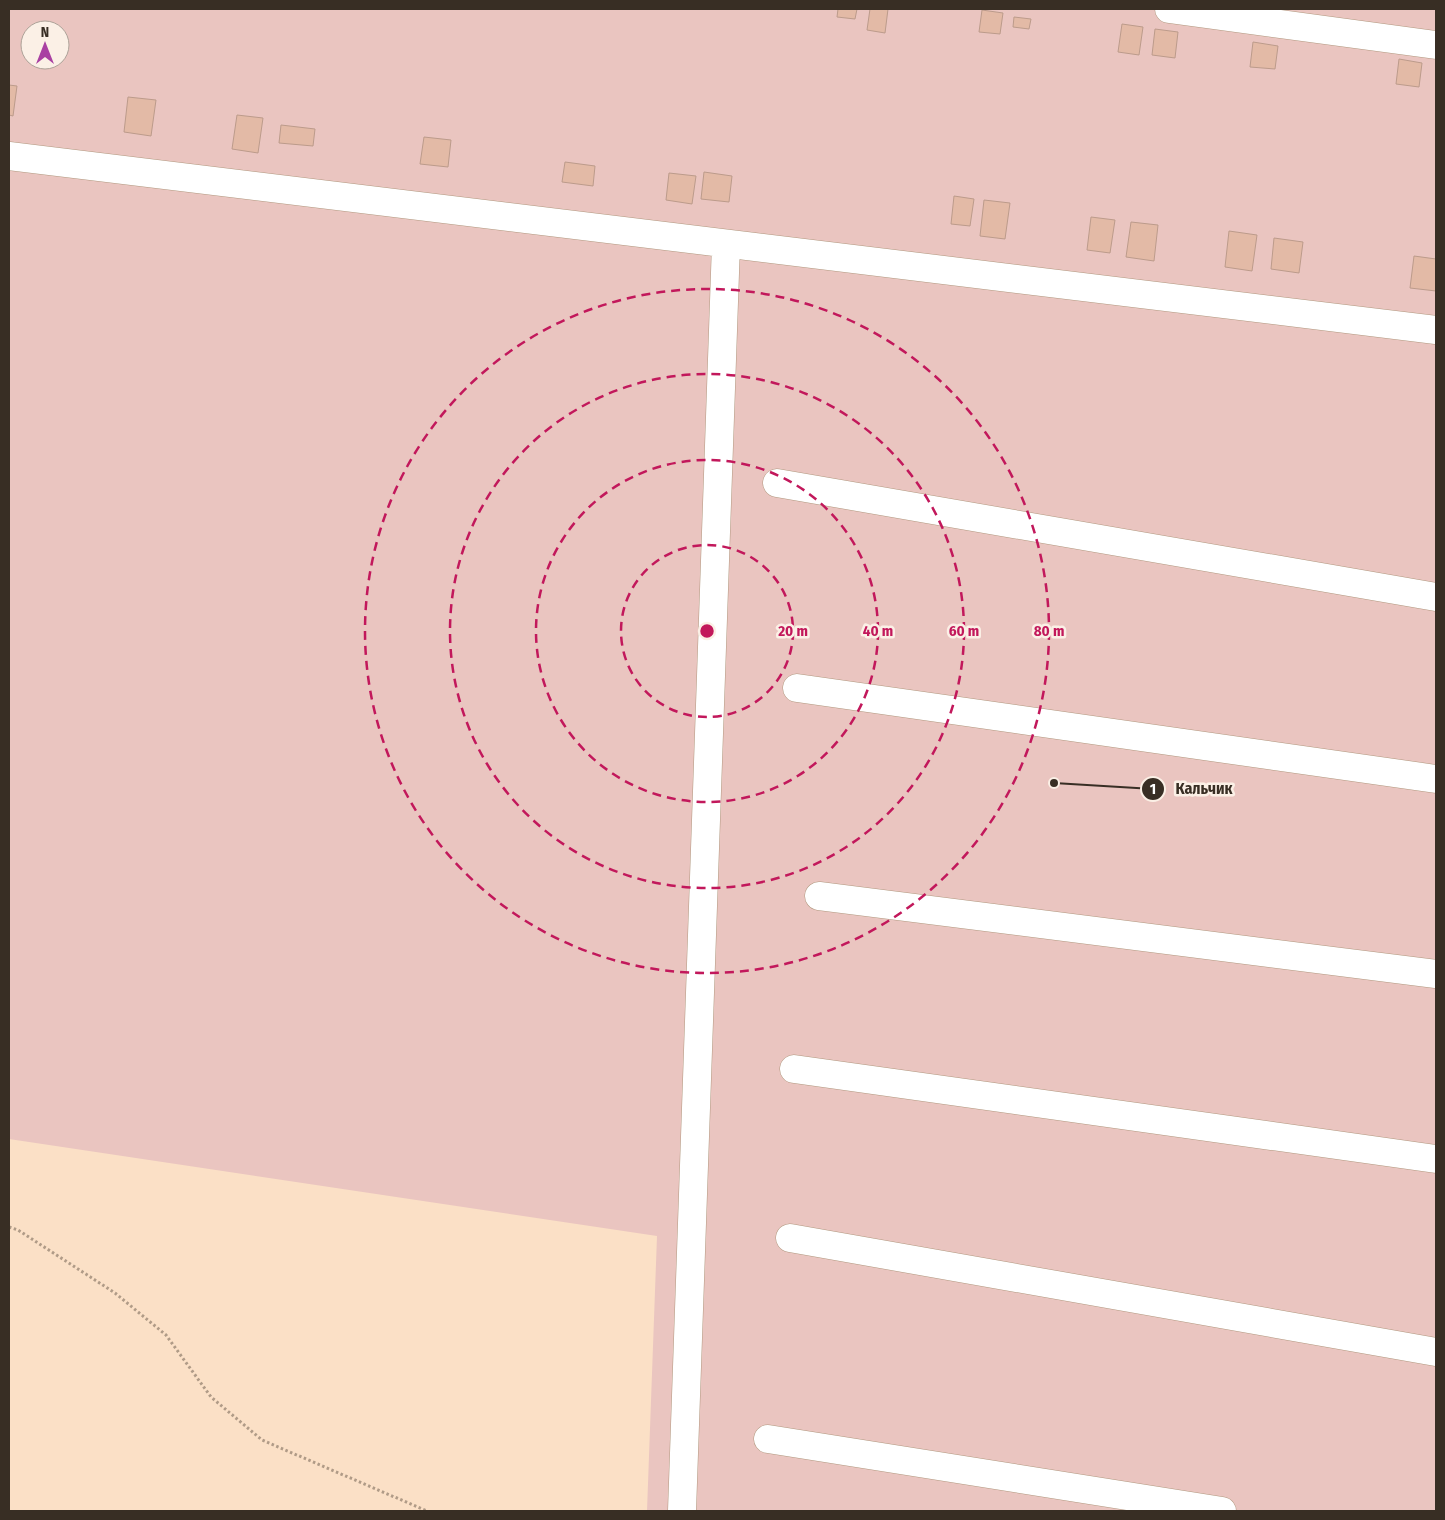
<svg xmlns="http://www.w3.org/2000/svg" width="1445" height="1520" font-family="'Fira Sans Condensed',sans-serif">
	<rect width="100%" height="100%" fill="#fbe0c6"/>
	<!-- green -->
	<path fill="#eac5c0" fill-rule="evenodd" d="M9 9H1436V1511H647L657 1236 9 1139ZM30 30H60V60H30Z"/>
	<!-- building -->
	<path fill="#e3baa6" stroke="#bc9b8b" d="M838 9H857L855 19 837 17Z
		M870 9H888L885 33 867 30Z
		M982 10 1003 13 1000 34 979 32Z
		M1014 17 1031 19 1029 29 1013 27Z
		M1122 24 1143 27 1139 55 1118 52Z
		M1155 29 1178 32 1175 58 1152 55Z
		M1253 42 1278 46 1275 69 1250 67Z
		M1399 59 1422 63 1419 87 1396 84Z
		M9 85 17 86 13 116 9 115Z
		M128 97 156 100 151 136 124 132Z
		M237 115 263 118 258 153 232 149Z
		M281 125 315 129 313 146 279 143Z
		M424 137 451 140 448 167 420 164Z
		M565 162 595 166 593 186 562 182Z
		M704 172 732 176 729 202 701 199Z
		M669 173 696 176 692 204 666 200Z
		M954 196 974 199 970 226 951 224Z
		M984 200 1010 203 1005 239 980 236Z
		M1091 217 1115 220 1110 253 1087 250Z
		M1131 222 1158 225 1154 261 1126 257Z
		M1229 231 1257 235 1252 271 1225 267Z
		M1274 238 1303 242 1299 273 1271 269Z
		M1414 256 1436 259V291L1410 288Z"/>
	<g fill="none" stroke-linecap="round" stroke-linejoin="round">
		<defs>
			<path id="minor" d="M1169 9 1436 45
				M9 156 1436 330
				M777 483 1436 597
				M797 688 1436 779
				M819 896 1436 974
				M794 1069 1436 1159
				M790 1238 1436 1352
				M768 1439 1222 1511
				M682 1511 726 244"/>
		</defs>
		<!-- minor casing -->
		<use href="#minor" stroke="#b1987f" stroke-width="29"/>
		<!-- path -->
		<path stroke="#b09b87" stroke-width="3" stroke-dasharray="2.5 2.5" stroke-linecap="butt" d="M9 1227 18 1230 115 1293 166 1335 211 1397 262 1440 427 1511"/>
		<!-- minor -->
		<use href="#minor" stroke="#fff" stroke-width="28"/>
	</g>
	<!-- distance rings -->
	<g fill="none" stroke="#c2185b" stroke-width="2.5" stroke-dasharray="9 6">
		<circle cx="707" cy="631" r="86"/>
		<circle cx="707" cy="631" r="171"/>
		<circle cx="707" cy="631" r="257"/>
		<circle cx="707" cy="631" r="342"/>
	</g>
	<circle cx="707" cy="631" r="8" fill="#c2185b" stroke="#fbf0e6" stroke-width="2.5"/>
	<g font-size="15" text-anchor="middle" font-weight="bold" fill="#c2185b" stroke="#fbf0e6" stroke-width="5" stroke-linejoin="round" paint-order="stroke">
		<text x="793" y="636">20 m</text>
		<text x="878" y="636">40 m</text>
		<text x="964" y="636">60 m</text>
		<text x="1049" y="636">80 m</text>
	</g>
	<!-- callouts -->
	<path fill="none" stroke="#382e24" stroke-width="2" d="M1054 783L1153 789"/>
	<g fill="#382e24" stroke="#fbf0e6" stroke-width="2">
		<circle cx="1054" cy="783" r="5"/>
		<circle cx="1153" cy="789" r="12"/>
	</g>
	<g font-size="15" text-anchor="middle" font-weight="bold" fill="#fff">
		<text x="1153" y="794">1</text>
	</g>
	<g font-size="16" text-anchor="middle" font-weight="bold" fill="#382e24" stroke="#fbf0e6" stroke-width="5" stroke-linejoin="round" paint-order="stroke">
		<text x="1204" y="794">Кальчик</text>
	</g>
	<!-- border -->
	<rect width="1445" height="1520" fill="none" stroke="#382e24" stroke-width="20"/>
	<!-- north arrow -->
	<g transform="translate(45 45)"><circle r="24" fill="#fbf0e6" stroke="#ada298"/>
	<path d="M0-4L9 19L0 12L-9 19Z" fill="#a940a2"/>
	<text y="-8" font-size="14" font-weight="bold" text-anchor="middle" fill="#382e24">N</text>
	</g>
</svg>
